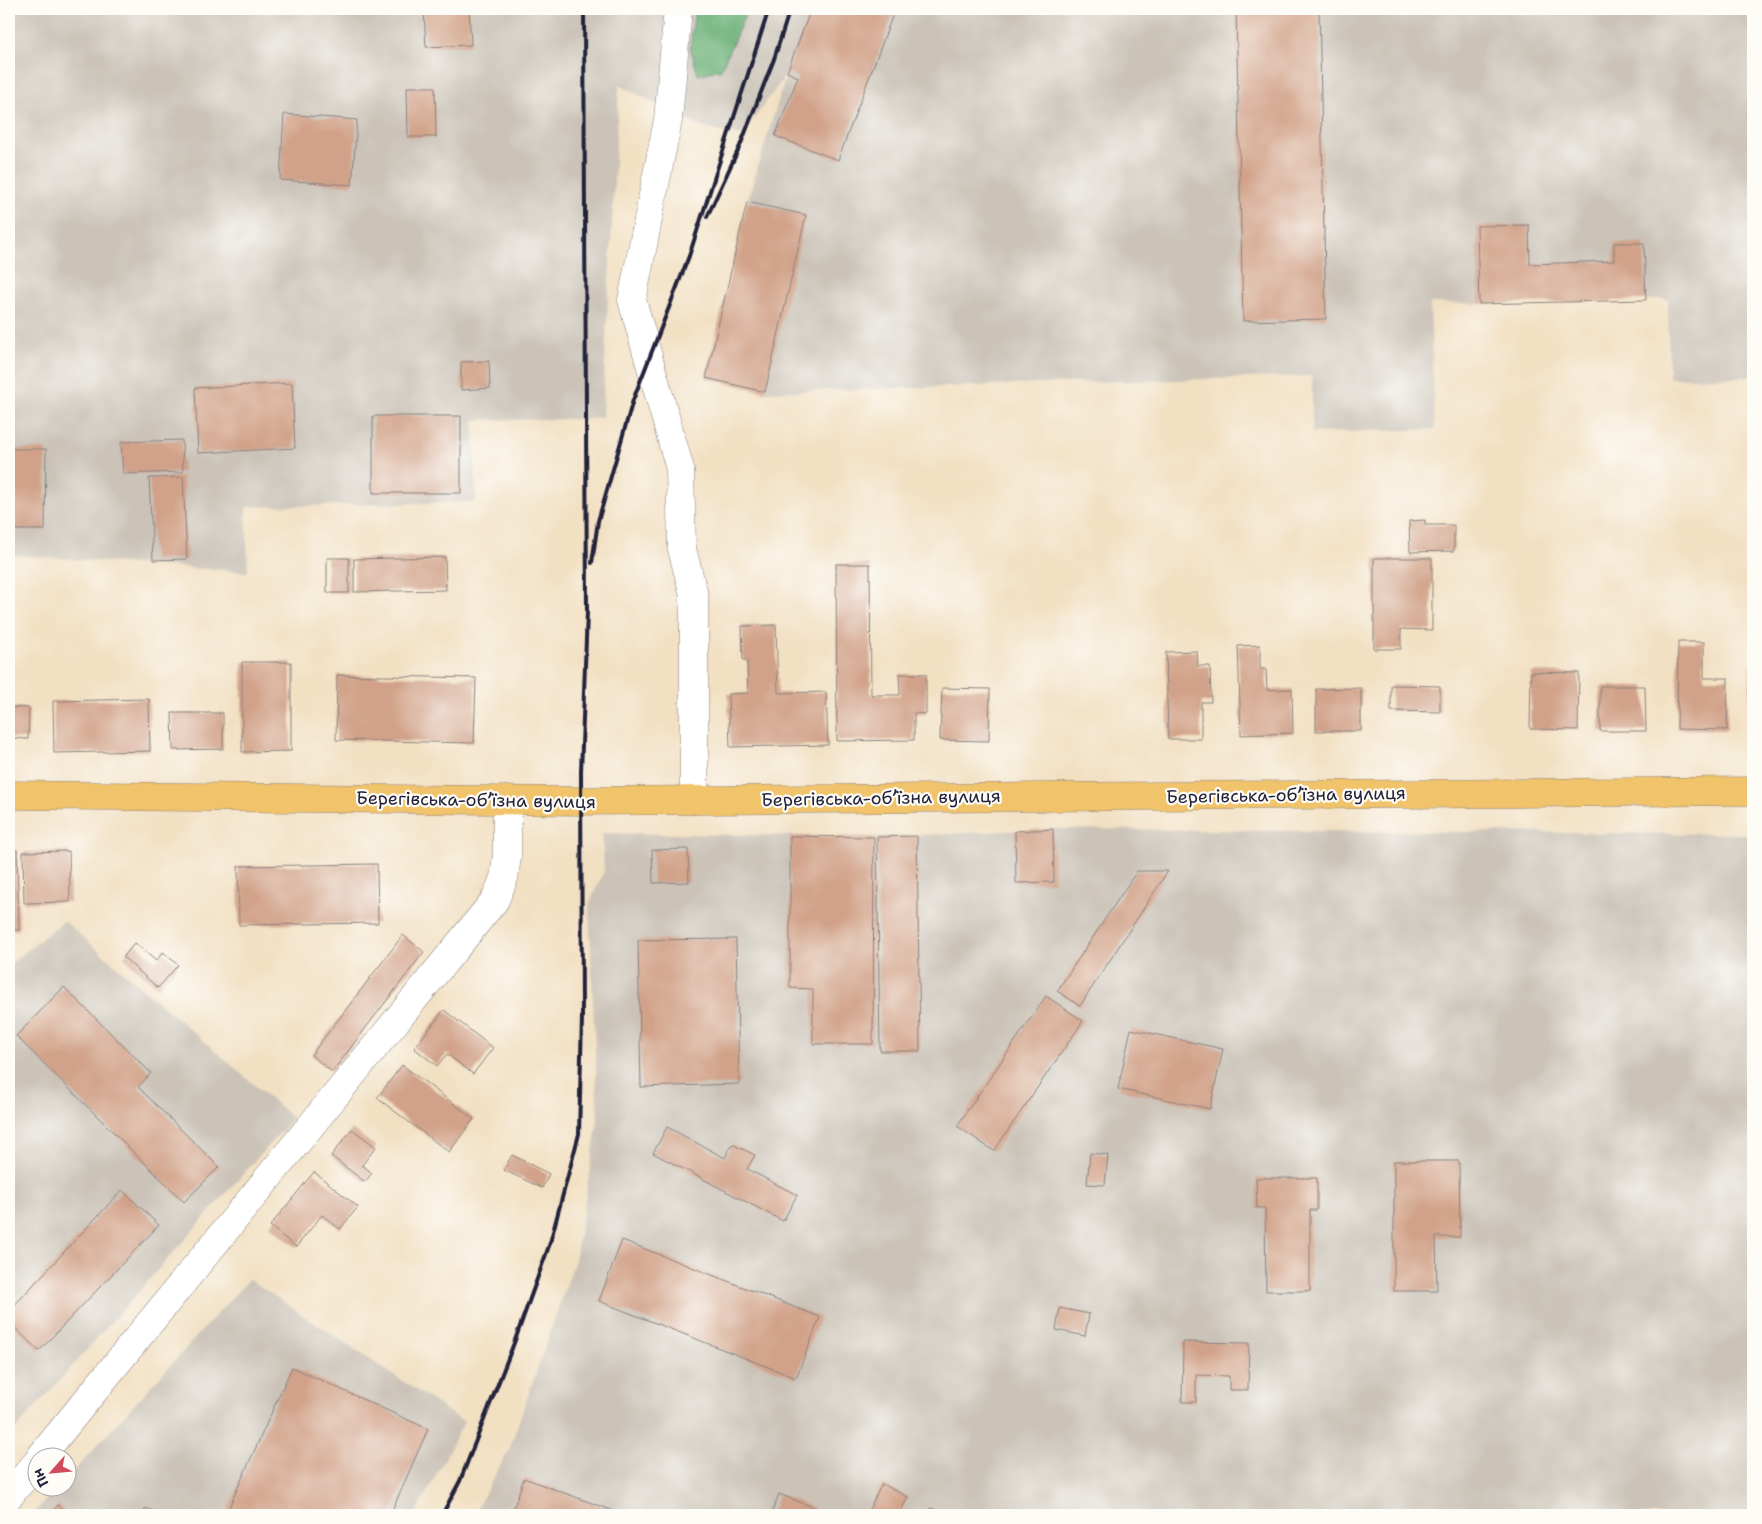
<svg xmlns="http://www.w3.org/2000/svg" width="1762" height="1524" font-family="'Shantell Sans',sans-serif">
	<rect width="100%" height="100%" fill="#fdfcf7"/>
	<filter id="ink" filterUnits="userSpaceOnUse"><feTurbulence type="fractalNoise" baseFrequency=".02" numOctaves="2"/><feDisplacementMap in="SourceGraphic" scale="10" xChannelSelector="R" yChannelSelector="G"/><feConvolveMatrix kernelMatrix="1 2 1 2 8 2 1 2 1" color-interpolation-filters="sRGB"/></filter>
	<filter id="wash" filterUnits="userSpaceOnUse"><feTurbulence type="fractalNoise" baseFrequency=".0096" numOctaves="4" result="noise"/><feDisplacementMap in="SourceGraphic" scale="20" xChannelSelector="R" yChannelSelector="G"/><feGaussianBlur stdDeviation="1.12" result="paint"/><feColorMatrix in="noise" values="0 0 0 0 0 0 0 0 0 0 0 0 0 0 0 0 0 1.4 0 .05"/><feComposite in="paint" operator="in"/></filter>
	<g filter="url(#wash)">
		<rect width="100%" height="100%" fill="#f2e0c3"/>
		<!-- industrial -->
		<path fill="#cbc3b8" d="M9 9H1753V377L1669 378 1668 299 1479 304 1430 303 1435 429 1312 433V376L765 392 706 378 747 202 786 75 741 136 701 127 619 85 602 417 586 419 474 420 476 502 246 507 248 572 14 555 9 576Z
			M1053 829 1753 834V1515H473L509 1450 575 1260 598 1121 589 904 604 871 602 833 877 837Z
			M64 921 293 1118 9 1437V965Z
			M249 1279 464 1422 415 1515H32L58 1487 68 1486V1477Z"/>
		<!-- forest -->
		<path fill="#68af74" stroke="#456858" d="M695 9H748L721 69 698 75 690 47Z"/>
		<g id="blocks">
			<!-- building -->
			<path fill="#d1a289" d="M424 9H469L471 45 426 47Z
				M811 9H895L838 160 775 136 798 77 787 72Z
				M1236 9H1319L1326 319 1243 321Z
				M407 87H435L436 137H408Z
				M284 114 357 120 352 185 280 180Z
				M747 202 806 215 765 392 706 378Z
				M1529 225 1530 264 1614 261V243H1644L1646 300 1479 304 1477 226Z
				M489 361 490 388 461 390V362Z
				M292 383 295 448 198 453 195 388Z
				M373 416H461V493H373Z
				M182 440 183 472 123 474 121 442Z
				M9 449H46L45 530H9Z
				M183 477 187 559 153 560 149 478Z
				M1425 520V525H1454V551L1410 552 1409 521Z
				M445 557 446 590 354 592V559Z
				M327 558H349V593H327Z
				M1374 558H1432V630L1401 629V649H1374Z
				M836 564H870L871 695H900L899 674H926V714L914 713V740L837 741Z
				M776 625 778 693 826 692 828 745 730 747 728 694 748 693 747 660H743L742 626Z
				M1678 642H1704V678H1728L1727 730 1677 729Z
				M1260 645V669H1266L1267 690 1292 689 1293 733 1241 735 1238 646Z
				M1197 651 1198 666H1210L1211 702H1201V739H1168L1166 652Z
				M242 662H291V751L242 752Z
				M1750 667H1753V733H1749Z
				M1531 672 1579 673 1578 730 1530 729Z
				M337 675 476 678 474 743 336 740Z
				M1391 685 1440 686V712L1391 711Z
				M1600 686H1645L1646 731H1600Z
				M942 688 990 689 989 741 940 740Z
				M1361 688V731H1316V689Z
				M149 699 150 751 54 753 53 701Z
				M9 707 29 708 28 739 9 738Z
				M172 713H223V749L173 750Z
				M1053 829 1054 882 1016 883 1015 831Z
				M790 836 874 837 873 1044H813V989L790 988Z
				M917 836 920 1051H880L877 837Z
				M688 849 689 882 653 883 652 850Z
				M9 850H17L19 930H9Z
				M69 851 70 902 24 903 23 852Z
				M377 864 378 923 239 925 238 866Z
				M1137 871H1168L1080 1006 1057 991Z
				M403 935 424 952 332 1072 311 1055Z
				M736 939 739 1084 641 1087 638 940Z
				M135 943 156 961 163 952 178 965 158 988 123 957Z
				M64 987 151 1073 138 1087 219 1167 184 1202 16 1036Z
				M1046 996 1083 1021 994 1151 957 1126Z
				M444 1010 493 1048 473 1074 447 1054 437 1066 414 1048Z
				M1131 1029 1223 1049 1210 1109 1118 1089Z
				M402 1065 474 1119 449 1152 377 1098Z
				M667 1127 725 1158 732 1144 755 1155 747 1169 797 1195 783 1221 653 1153Z
				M352 1129 376 1147 362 1165 372 1173 365 1182 331 1156Z
				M1090 1153 1108 1155 1105 1185 1087 1184Z
				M512 1155 549 1174 542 1188 504 1170Z
				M1394 1161H1459L1460 1237H1436L1437 1291H1394Z
				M314 1172 358 1207 340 1229 322 1215 296 1247 270 1226Z
				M1256 1178H1317V1210H1310V1291H1266L1265 1208H1257Z
				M122 1190 159 1225 39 1351 9 1322V1311Z
				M622 1240 820 1317 796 1378 599 1301Z
				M1060 1308 1089 1314 1085 1336 1056 1330Z
				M1183 1342 1249 1343 1248 1390H1229V1376L1196 1375V1402H1182Z
				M292 1367 428 1429 390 1515 226 1514Z
				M524 1478 624 1515H511Z
				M882 1484 908 1497 899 1515H866Z
				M779 1494 815 1508 812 1515H771Z
				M58 1505 69 1515H50Z
				M146 1508 162 1515H142Z
				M931 1508 948 1515H928Z"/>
		</g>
	</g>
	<g filter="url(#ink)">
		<use href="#blocks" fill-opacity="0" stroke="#8a817f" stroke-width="1"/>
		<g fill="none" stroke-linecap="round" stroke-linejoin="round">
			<defs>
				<path id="minor" d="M678 9 668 120 632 300 680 469 682 549 694 595V800
					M41 1456 495 900 504 878 507 856V800
					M9 1496 38 1461"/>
				<path id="highway" d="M9 795 582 801 1753 791"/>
			</defs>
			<!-- minor casing -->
			<use href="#minor" stroke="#8a817f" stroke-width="29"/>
			<!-- highway casing -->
			<use href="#highway" stroke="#8a817f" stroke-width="29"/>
			<!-- minor -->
			<use href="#minor" stroke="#fff" stroke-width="28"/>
			<!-- highway -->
			<use href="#highway" stroke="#f1c36a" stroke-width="28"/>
			<!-- rail -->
			<path stroke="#22223b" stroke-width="4" d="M707 217 740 146 774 59 790 9
				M592 563 598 521 633 400 689 256 769 9
				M442 1515 460 1481 514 1343 550 1243 579 1134 582 1017 581 772 587 612 584 9"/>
		</g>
	</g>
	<g text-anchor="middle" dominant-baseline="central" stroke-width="4.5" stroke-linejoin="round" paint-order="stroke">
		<!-- street labels -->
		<g font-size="18" fill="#22223b" stroke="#fdfcf7">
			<text transform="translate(1286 795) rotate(-1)">Берегівська-обʼїзна вулиця</text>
			<text transform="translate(881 798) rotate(-1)">Берегівська-обʼїзна вулиця</text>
			<text transform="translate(476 800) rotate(1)">Берегівська-обʼїзна вулиця</text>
		</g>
	</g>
	<!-- margin -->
	<rect width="1762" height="1524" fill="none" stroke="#fdfcf7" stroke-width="30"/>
	<!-- north arrow -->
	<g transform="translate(52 1472) rotate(243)"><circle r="24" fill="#fdfcf7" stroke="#a5a5ac"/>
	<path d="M0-4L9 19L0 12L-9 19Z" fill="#d1495b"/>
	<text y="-8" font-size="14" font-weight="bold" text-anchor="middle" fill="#22223b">Пн</text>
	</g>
</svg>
